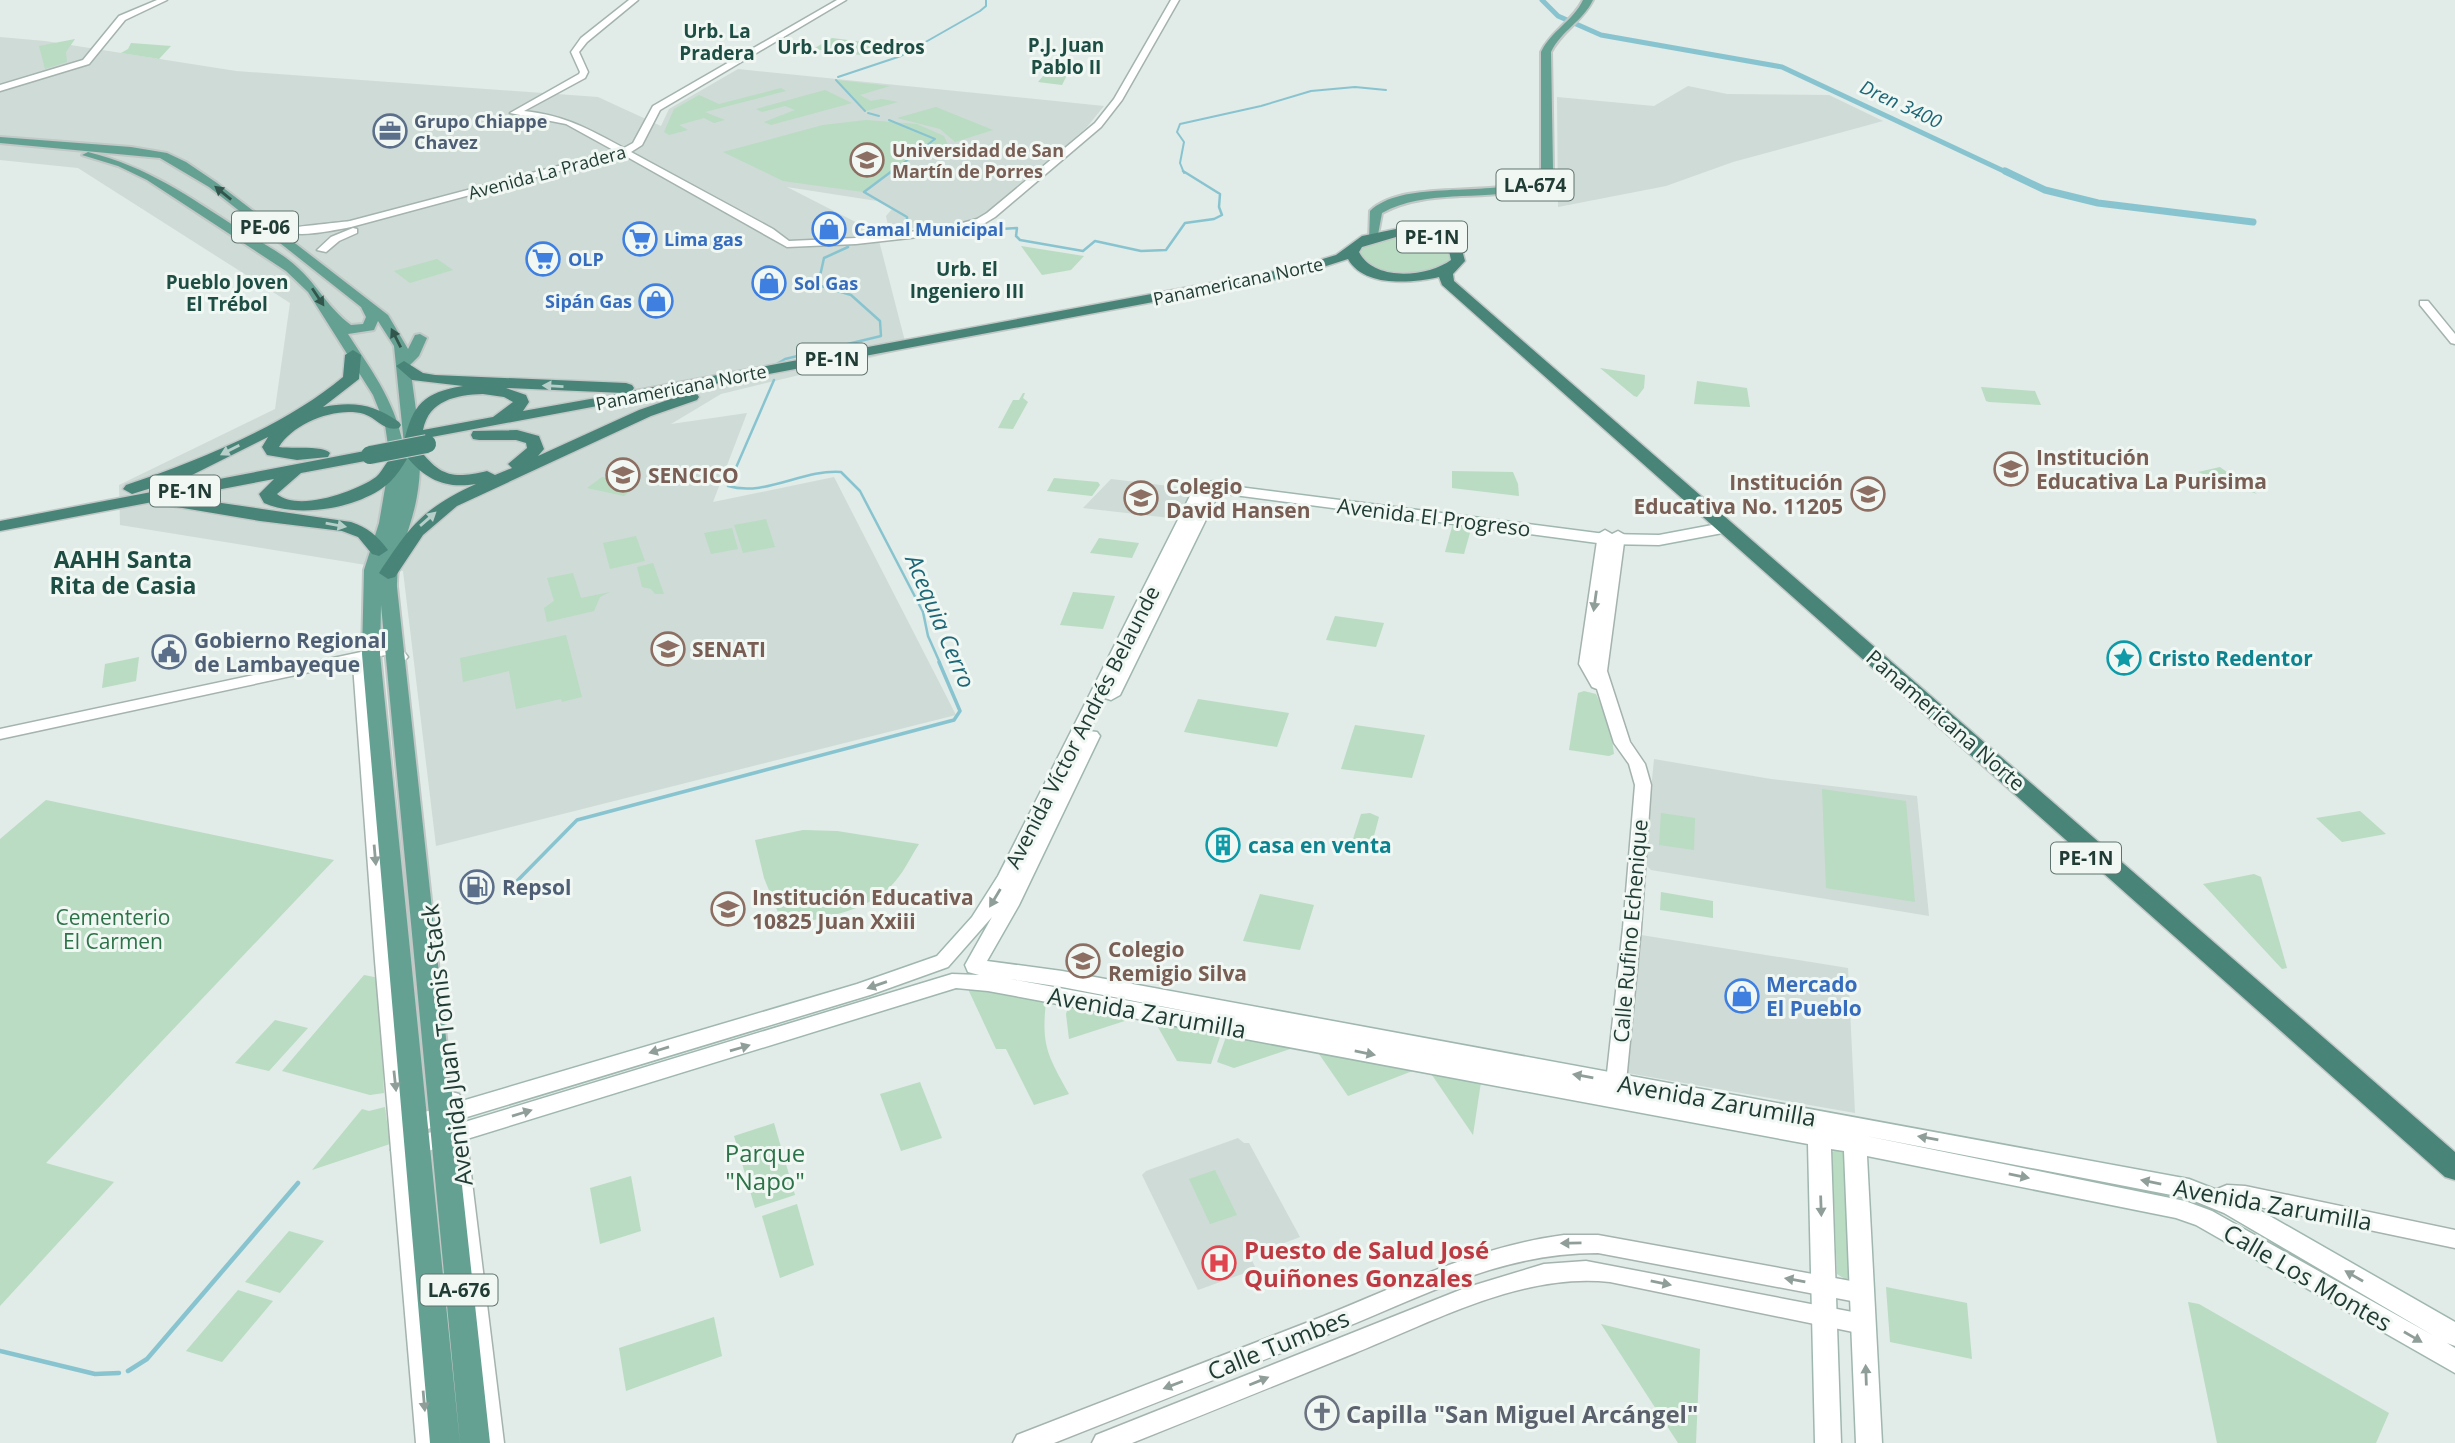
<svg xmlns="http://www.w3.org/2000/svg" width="2455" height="1443" font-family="'Open Sans',sans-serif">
	<rect width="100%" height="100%" fill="#e1ebe7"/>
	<!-- built -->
	<path fill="#cfdbd6" d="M0 37 45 41 236 71 598 97 661 126 669 109 738 69 1104 106 1087 127 994 210 973 220 943 226 889 230 886 216 892 209 877 201 787 187 877 233 907 349 721 394 671 424 747 413 713 502 834 477 956 715 436 846 403 571 120 525 119 485 275 409 290 303 78 168 0 160Z
		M1688 86 1727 94 1829 95 1883 121 1733 162 1666 186 1558 207 1557 97 1654 106Z
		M1111 479 1194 489 1179 519 1083 508Z
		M1654 759 1771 779 1917 796 1929 916 1651 870 1644 863Z
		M1641 935 1848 968 1855 1113 1627 1073Z
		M1238 1138 1244 1143H1249L1300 1237 1250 1256 1256 1269 1198 1290 1142 1175 1146 1171Z"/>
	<!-- green -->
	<path fill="#b9dcc3" d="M832 38 887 45 869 56 813 49Z
		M75 39 66 52 67 62 45 69 39 46Z
		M131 43 171 46 159 59 121 53 128 49Z
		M1054 63 1072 65 1062 85 1038 82Z
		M837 80 890 86 860 95 871 101 882 99 898 102 866 111Z
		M781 88 786 91 705 112 725 120 714 123 704 118 679 125 688 130 669 135 664 132 674 109 699 95 719 104Z
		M825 90 852 103 771 125 764 122 795 110 785 106 762 112 756 109Z
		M936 107 993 130 955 142 940 129 897 118Z
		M866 120 917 124 944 136 949 147 924 150 863 192 783 181 723 152 823 125Z
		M1378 237H1425L1455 253 1447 268 1404 276 1369 268 1356 249Z
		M1021 246 1084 256 1071 270 1042 275Z
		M437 259 453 270 410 283 394 271Z
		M1600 368 1645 375 1644 388 1637 397 1634 396Z
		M1697 381 1747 388 1750 407 1694 404Z
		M1981 387 2035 391 2041 405 1989 402 1986 401Z
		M1023 393H1025L1023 398 1028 402 1013 429 998 428 1013 400H1019Z
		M2220 467 2257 494 2198 472Z
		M1452 471 1513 472 1518 484 1519 496 1452 488Z
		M602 477 639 484 624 496 587 488Z
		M1054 478 1098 482 1100 485 1092 496 1047 491Z
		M766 519 775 547 743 553 734 525Z
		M1454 520 1473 522 1464 554 1445 552Z
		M732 528 738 549 711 554 704 533Z
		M636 536 645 561 610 569 603 543Z
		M1099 538 1139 543 1132 558 1090 553Z
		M653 563 664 594H655L651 589 642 587 637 567Z
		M573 573 581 598 610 592 600 597 594 611 547 622 544 608 554 601 547 578Z
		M1073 592 1115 596 1103 629 1060 625Z
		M1335 616 1384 623 1376 647 1326 640Z
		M566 635 582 697 562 702 561 699 516 709 509 671 463 682 460 658Z
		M139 657 136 681 102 688 105 664Z
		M1584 691 1596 694 1610 725 1614 754 1609 756 1569 750 1578 693Z
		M1198 699 1289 713 1277 747 1184 732Z
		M1355 725 1425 735 1412 778 1341 769Z
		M1822 789 1906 801 1915 902 1826 888Z
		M46 800 334 860 46 1163 114 1182 0 1306V839Z
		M2360 811 2386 834 2342 842 2316 818Z
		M1370 813 1379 817 1371 847C1365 851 1355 852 1351 845L1361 814Z
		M1661 813 1695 818 1694 850 1659 845Z
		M803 830 837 831 919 844C910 858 903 874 891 886 865 913 818 918 784 927L764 878 755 840Z
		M2254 874 2261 877 2287 968 2282 969 2203 884Z
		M1661 892 1713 901V918L1660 910Z
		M1260 894 1314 905 1300 950 1243 941Z
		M364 975 379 978 384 1093 370 1095 282 1071Z
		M968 989 988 990 1046 1002C1041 1046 1048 1056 1069 1094L1034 1105 1006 1049H996Z
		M1069 1004 1137 1017 1069 1039 1066 1014Z
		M275 1020 308 1028 269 1071 235 1063Z
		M1154 1020 1221 1034 1211 1064 1177 1061Z
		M1230 1035 1293 1048 1234 1068 1217 1062 1226 1037Z
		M1321 1052 1415 1070 1348 1096 1319 1054Z
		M1434 1073 1481 1082 1473 1135 1432 1075Z
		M920 1082 942 1138 901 1151 880 1094Z
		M385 1107 390 1144 312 1170 362 1109 369 1111Z
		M774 1123 795 1195 755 1208 734 1136Z
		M1839 1149 1847 1153 1851 1278 1845 1279 1837 1274 1832 1152Z
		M1215 1170 1237 1215 1210 1224 1189 1179Z
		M631 1176 641 1231 600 1244 590 1188Z
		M797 1204 814 1265 780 1278 762 1216Z
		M289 1231 324 1241 280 1293 245 1282Z
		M1886 1287 1967 1303 1972 1359 1890 1342Z
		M238 1290 273 1301 222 1362 186 1351Z
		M2188 1302 2199 1304 2389 1413 2376 1443H2217Z
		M714 1317 722 1356 626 1391 619 1348Z
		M1601 1324 1700 1349 1696 1443H1678Z"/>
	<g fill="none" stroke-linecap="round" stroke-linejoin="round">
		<!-- stream-far3 -->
		<path stroke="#88c4d0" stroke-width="2" d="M838 77 901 56 980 11 986 6V0
			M836 80 865 111
			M868 113 879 116
			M889 120 935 139 890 173
			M1184 173 1180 163 1184 142 1177 132 1180 124 1261 106 1311 91 1355 87 1386 90"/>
		<!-- stream-far2 -->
		<path stroke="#88c4d0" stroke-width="2.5" d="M892 171 864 192 907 217V225L902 233
			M951 232 1017 228 1016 236 1020 240 1083 251 1095 241 1141 251 1166 250 1185 223 1214 219 1222 215 1219 207 1220 194 1183 171
			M775 365 785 359 881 336 880 321 851 295 818 285 824 258 848 247
			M774 380 728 486C765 497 803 469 841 472L860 491 923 612 928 636 940 663"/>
		<!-- stream-far1 -->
		<path stroke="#88c4d0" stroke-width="3.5" d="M517 881 577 820 954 720 960 711 939 662"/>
		<!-- stream -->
		<path stroke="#88c4d0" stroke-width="4.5" d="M0 1351 95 1374 119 1373
			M128 1371 147 1359 298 1183"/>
		<!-- canal-far1 -->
		<path stroke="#88c4d0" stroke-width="5" d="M1542 0 1558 16 1601 35 1782 67 2008 173"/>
		<!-- canal -->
		<path stroke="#88c4d0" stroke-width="7" d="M2005 171 2045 190 2098 203 2253 222"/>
		<defs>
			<path id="tertiary" d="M157 0H167L125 20 89 64 0 91V85L83 60 119 16Z
				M629 0H638L587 42 579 52 588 72 585 78 524 111C567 116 586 128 624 148L633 143 653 106 837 0H846L660 110 642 145 631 152 773 229 789 241 856 238 944 228 977 219 987 213 1095 123 1114 99 1171 0H1179L1122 100 1101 127 995 217 985 223 945 234 856 244 787 247 622 154 351 227C334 230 297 239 282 230 287 227 338 223 350 221L615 151 566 124 510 113 579 74 580 72 571 52 581 38Z
				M353 228 357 229V233L339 241 326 252 317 250 331 237Z
				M2420 301H2428L2455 334V344L2451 343 2420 305Z
				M1605 530 1612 534 1618 531 1625 535 1607 671 1630 742 1645 764 1651 785 1641 928 1626 1082 1619 1099 1612 1101 1605 1099 1602 1093 1606 1082 1623 928 1635 785 1629 764 1614 743 1597 689 1592 687 1579 664 1598 534Z
				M394 645C401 646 403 651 408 657L405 660H395L390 654 376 657 369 666 393 961 440 1443H416L375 961 353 665 356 662 0 739V729Z
				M452 1092 459 1094 462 1100 504 1443H480L442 1100 445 1094Z
				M2227 1185 2245 1186 2455 1230V1248L2245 1204C2233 1203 2220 1208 2210 1204L2206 1198 2210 1192Z
				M1564 1235H1598L1862 1283 1870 1286 1873 1293 1870 1300 1862 1303 1598 1253C1498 1253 1425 1296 1336 1331 1242 1369 1148 1406 1054 1443H1013L1017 1435C1119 1395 1222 1356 1324 1316 1403 1284 1479 1246 1564 1235Z
				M1586 1261 1863 1314 1871 1317 1874 1324 1871 1331 1863 1334 1610 1282C1524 1272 1434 1321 1355 1353 1281 1383 1207 1413 1132 1443H1092L1096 1435 1465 1288 1544 1264Z"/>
			<path id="secondary" d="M1216 481 1223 485 1605 534 1659 535 1728 522 1736 527 1728 532 1659 545 1605 544 1219 493 1120 695 1111 700 1105 698 1089 731 1097 732 1100 736 1019 905 987 961 1062 971 2189 1179 2240 1199 2455 1322V1346L2447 1343 2455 1348V1373L2196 1225 2176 1218 1867 1156 1882 1443H1856L1844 1151 1831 1149 1841 1443H1815L1808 1144 988 991 956 988 402 1159 394 1157 391 1150 394 1143 402 1141 952 974 979 975 968 972 965 965 992 917 948 967 870 995 401 1137 393 1134 390 1128 393 1122 401 1119 857 984 937 956 972 917 998 876 1195 486 1197 483ZM1010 979 1062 987 1217 1017ZM1866 1136 2187 1198 2224 1213 2434 1336 2212 1211 2185 1201Z"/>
			<path id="primary" d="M1583 0H1593C1583 21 1561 31 1551 52L1553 170 1548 182C1495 206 1433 185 1382 213L1377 240H1369L1370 211C1405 178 1491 199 1539 178L1541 170V52C1551 31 1573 21 1583 0Z
				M0 137 131 147 167 153 186 162 217 183 388 315 408 349 415 335 420 334 427 338 419 356 410 365C415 408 425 453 417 496 412 527 396 556 397 587L490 1443H460L381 605 380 654 460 1443H430L362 654 364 570 379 523 390 459 385 425 373 395 308 292 286 271 147 180 118 166 82 155 88 152C148 167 188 196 239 229 258 241 281 252 297 267 319 287 328 308 351 325L363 324 366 317 361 307 209 187 160 158 0 143ZM378 321 394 346 405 454C397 404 375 376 348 334L374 330Z"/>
			<path id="trunk" d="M1396 229 1433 233 1461 246 1465 261 1453 274 1454 281 2455 1152V1180L2445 1177 1442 285 1439 277C1413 283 1364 288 1348 259L1298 275 421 439 418 446 412 447 404 442C413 404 423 393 463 386L412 380 396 366 404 361 423 373 435 375 626 383 632 385 634 388 632 391 1296 267 1336 255 1362 236ZM1396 237C1415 237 1433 239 1449 251L1451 260C1428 277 1374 282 1359 252L1362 247ZM506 388 624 393 523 411 529 402 526 395ZM483 394 504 397 513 402 493 417 423 430C429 400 456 395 483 394Z
				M353 350 361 355 359 379 323 407C353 401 374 404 399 422L401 425 399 428C384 432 377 418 364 414 337 406 293 423 279 447 292 449 323 445 330 453L328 457 297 460 267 455 262 447 268 437 190 476 132 494 123 489 126 485C196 462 286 425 343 377L345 355Z
				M691 392 697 394 699 397 697 400 651 416 457 506 423 535 395 577 388 579 379 573C410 526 423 508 476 484 446 489 426 480 407 457L405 453 407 449H419C441 477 453 479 487 471L495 475 512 468 508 464 527 448 526 443 516 440H479L473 439 471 435 473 431 517 430 539 436 544 449 538 456 639 410Z
				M370 450 376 451 378 455 376 459 301 473 277 494C298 512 355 492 376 477 384 470 387 457 398 454L407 459C402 467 397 475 390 482 362 508 298 519 264 503L259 494 274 479 180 497 351 522C368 528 377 535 388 550L379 556 372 554 358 537 342 531 260 521 171 506 165 505 163 500 0 531V521Z"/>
		</defs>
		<!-- tertiary casing -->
		<use href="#tertiary" stroke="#a4b3ae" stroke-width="3"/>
		<!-- secondary casing -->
		<use href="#secondary" stroke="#9fb7af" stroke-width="3"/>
		<!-- primary casing -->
		<use href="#primary" stroke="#c1c8c6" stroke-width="4"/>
		<!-- trunk casing -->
		<use href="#trunk" stroke="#c1c8c6" stroke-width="3"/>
		<!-- tertiary -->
		<use href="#tertiary" fill="#fff" fill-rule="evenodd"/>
		<!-- secondary -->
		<use href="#secondary" fill="#fff" fill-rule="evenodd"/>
		<!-- primary -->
		<use href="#primary" fill="#65a192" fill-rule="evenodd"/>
		<!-- trunk -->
		<use href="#trunk" fill="#498478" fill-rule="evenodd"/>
		<defs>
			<path id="trunk-bridge" d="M370 455 427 444"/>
		</defs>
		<!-- trunk-bridge casing -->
		<use href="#trunk-bridge" stroke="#c1c8c6" stroke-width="20" stroke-linecap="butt"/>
		<!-- trunk-bridge -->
		<use href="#trunk-bridge" stroke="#498478" stroke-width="18"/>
	</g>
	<!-- one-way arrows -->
	<defs><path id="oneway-solid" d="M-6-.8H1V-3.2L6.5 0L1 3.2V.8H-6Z" transform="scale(1.75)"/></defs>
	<g fill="#32554c">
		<use href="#oneway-solid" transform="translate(223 193) rotate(-141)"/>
		<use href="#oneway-solid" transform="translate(318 297) rotate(56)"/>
		<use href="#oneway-solid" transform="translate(396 338) rotate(-117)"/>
	</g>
	<g fill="#b6cfc9">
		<use href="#oneway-solid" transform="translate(553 386) rotate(-177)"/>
		<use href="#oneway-solid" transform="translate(230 450) rotate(153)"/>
		<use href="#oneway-solid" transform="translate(428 519) rotate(-41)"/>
		<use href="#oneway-solid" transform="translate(336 525) rotate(10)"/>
	</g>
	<g fill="#909e9a">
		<use href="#oneway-solid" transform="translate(1595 601) rotate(98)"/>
		<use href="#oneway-solid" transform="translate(375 855) rotate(85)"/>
		<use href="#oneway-solid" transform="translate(995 898) rotate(121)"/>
		<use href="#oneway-solid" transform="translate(877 985) rotate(161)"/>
		<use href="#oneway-solid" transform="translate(740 1048) rotate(-16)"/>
		<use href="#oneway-solid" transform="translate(659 1050) rotate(163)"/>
		<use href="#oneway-solid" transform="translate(1365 1053) rotate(11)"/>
		<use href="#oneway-solid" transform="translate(1583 1076) rotate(-170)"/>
		<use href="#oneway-solid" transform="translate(395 1081) rotate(84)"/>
		<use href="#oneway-solid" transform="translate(522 1113) rotate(-17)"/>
		<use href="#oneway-solid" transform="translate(1928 1138) rotate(-170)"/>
		<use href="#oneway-solid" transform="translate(2019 1176) rotate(11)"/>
		<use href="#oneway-solid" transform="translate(2151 1182) rotate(-169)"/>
		<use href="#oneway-solid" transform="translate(1821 1206) rotate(88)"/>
		<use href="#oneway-solid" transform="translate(1571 1243) rotate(179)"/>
		<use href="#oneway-solid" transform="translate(2354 1276) rotate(-150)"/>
		<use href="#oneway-solid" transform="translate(1795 1280) rotate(-170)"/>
		<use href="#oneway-solid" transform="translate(1661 1283) rotate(11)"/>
		<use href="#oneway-solid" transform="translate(2413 1337) rotate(30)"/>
		<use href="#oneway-solid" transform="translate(1866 1375) rotate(-92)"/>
		<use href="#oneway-solid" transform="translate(1259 1381) rotate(-22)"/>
		<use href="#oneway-solid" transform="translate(1173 1385) rotate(159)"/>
		<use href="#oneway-solid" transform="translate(424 1401) rotate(85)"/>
	</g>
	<!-- icons -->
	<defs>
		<symbol id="office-ring" viewBox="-11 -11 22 22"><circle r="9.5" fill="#f1f8f4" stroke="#5c6f8a" stroke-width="1.5"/><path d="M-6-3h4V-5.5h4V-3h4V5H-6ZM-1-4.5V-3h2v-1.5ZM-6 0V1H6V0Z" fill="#5c6f8a"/></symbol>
		<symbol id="university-ring" viewBox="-11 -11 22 22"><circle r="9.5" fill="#f1f8f4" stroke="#8d6e63" stroke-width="1.5"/><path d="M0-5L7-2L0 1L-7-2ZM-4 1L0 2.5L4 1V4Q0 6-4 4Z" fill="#8d6e63"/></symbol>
		<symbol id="shop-ring" viewBox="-11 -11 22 22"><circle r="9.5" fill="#f1f8f4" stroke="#3f7fe0" stroke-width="1.5"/><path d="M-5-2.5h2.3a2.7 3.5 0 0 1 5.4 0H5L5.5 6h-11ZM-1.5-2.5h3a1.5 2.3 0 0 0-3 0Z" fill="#3f7fe0"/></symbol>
		<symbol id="supermarket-ring" viewBox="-11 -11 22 22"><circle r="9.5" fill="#f1f8f4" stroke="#3f7fe0" stroke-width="1.5"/><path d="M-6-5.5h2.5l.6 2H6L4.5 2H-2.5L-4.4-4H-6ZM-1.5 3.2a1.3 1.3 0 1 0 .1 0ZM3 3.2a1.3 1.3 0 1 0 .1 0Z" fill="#3f7fe0"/></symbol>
		<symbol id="school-ring" viewBox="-11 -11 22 22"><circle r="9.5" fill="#f1f8f4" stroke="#8d6e63" stroke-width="1.5"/><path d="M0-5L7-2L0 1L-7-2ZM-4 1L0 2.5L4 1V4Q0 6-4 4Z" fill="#8d6e63"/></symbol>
		<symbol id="civic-ring" viewBox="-11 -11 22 22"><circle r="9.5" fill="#f1f8f4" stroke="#5c6f8a" stroke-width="1.5"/><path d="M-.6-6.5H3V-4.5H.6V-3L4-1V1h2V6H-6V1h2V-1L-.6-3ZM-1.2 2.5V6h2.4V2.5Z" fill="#5c6f8a"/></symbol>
		<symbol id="sight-ring" viewBox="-11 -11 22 22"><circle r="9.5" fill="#f1f8f4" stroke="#0f9aa8" stroke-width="1.5"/><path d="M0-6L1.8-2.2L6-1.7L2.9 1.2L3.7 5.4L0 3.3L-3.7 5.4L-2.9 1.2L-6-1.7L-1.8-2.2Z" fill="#0f9aa8"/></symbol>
		<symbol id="building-ring" viewBox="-11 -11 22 22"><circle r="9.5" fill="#f1f8f4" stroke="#0f9aa8" stroke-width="1.5"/><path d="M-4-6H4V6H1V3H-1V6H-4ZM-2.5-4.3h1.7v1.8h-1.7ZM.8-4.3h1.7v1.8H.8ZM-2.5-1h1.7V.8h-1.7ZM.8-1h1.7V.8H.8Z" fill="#0f9aa8"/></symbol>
		<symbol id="fuel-ring" viewBox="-11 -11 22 22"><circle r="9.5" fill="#f1f8f4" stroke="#5c6f8a" stroke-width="1.5"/><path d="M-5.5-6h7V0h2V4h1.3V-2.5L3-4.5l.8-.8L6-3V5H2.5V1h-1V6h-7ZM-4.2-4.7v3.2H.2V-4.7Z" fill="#5c6f8a"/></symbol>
		<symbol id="hospital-ring" viewBox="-11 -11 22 22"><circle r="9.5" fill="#f1f8f4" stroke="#e0444e" stroke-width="1.5"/><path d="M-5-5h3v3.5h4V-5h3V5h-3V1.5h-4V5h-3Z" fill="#e0444e"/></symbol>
		<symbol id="church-ring" viewBox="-11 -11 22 22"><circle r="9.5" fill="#f1f8f4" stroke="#6b7280" stroke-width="1.5"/><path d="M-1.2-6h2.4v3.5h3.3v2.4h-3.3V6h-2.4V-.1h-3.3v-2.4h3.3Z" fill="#6b7280"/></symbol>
	</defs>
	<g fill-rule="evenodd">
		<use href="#office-ring" x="371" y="112" width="38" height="38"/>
		<use href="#university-ring" x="848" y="141" width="38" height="38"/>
		<use href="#shop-ring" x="810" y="210" width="38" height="38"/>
		<use href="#supermarket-ring" x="621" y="220" width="38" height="38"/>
		<use href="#supermarket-ring" x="524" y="240" width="38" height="38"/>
		<use href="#shop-ring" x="750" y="264" width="38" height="38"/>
		<use href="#shop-ring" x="637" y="282" width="38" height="38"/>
		<use href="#school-ring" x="1992" y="450" width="38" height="38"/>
		<use href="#university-ring" x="604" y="456" width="38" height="38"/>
		<use href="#school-ring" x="1849" y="475" width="38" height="38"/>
		<use href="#school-ring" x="1122" y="479" width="38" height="38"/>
		<use href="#university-ring" x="649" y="630" width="38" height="38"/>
		<use href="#civic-ring" x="150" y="633" width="38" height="38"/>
		<use href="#sight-ring" x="2105" y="639" width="38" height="38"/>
		<use href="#building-ring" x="1204" y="826" width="38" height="38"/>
		<use href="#fuel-ring" x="458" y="868" width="38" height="38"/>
		<use href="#school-ring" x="709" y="890" width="38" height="38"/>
		<use href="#university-ring" x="1064" y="942" width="38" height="38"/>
		<use href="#shop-ring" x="1723" y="977" width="38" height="38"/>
		<use href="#hospital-ring" x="1200" y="1244" width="38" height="38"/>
		<use href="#church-ring" x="1303" y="1394" width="38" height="38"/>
	</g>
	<g text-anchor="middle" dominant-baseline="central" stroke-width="6" stroke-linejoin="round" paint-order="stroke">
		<!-- far-service labels -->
		<g font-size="18" font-weight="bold" fill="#4e5e75" stroke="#f1f8f4" text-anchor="start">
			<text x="414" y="121">Grupo Chiappe<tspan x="414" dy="21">Chavez</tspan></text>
		</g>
		<!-- far-education labels -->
		<g font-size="18" font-weight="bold" fill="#785e54" stroke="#f1f8f4" text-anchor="start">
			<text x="892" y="150">Universidad de San<tspan x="892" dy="21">Martín de Porres</tspan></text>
		</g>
		<!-- far-street labels -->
		<g font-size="18" fill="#213c35" stroke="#f1f8f4">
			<text transform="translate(547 172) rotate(-15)">Avenida La Pradera</text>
			<text transform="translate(1238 281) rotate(-12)">Panamericana Norte</text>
			<text transform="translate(681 387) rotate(-11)">Panamericana Norte</text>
		</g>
		<!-- far-shop labels -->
		<g font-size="18" font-weight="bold" fill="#366cbe" stroke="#f1f8f4" text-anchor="start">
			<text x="854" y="229">Camal Municipal</text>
			<text x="664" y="239">Lima gas</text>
			<text x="568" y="259">OLP</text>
			<text x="794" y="283">Sol Gas</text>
			<text x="632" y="301" text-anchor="end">Sipán Gas</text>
		</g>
		<!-- far-neighbourhood labels -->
		<g font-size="19" font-weight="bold" fill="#1d4d43" stroke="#f1f8f4">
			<text x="717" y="31">Urb. La<tspan x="717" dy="22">Pradera</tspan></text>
			<text x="1066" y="45">P.J. Juan<tspan x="1066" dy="22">Pablo II</tspan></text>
			<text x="851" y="47">Urb. Los Cedros</text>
			<text x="967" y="269">Urb. El<tspan x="967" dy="22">Ingeniero III</tspan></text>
			<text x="227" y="282">Pueblo Joven<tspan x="227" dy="22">El Trébol</tspan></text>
		</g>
		<!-- far-water labels -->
		<g font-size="19" font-style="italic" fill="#1c6677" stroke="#f1f8f4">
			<text transform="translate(1901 104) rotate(25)">Dren 3400</text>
		</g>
		<!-- shield labels -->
		<g fill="#f1f8f4" stroke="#5f746e" stroke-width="2">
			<rect x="1496.5" y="169.5" width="77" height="31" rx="5"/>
			<rect x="232" y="211.5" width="66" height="31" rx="5"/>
			<rect x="1397" y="221.5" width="70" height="31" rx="5"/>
			<rect x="797" y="343.5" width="70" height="31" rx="5"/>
			<rect x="150" y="475.5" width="70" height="31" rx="5"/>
			<rect x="2051" y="842.5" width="70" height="31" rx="5"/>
			<rect x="420.5" y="1274.5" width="77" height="31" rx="5"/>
		</g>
		<g font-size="19" font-weight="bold" fill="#213c35">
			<text x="1535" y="185">LA-674</text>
			<text x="265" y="227">PE-06</text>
			<text x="1432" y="237">PE-1N</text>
			<text x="832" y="359">PE-1N</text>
			<text x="185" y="491">PE-1N</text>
			<text x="2086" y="858">PE-1N</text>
			<text x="459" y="1290">LA-676</text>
		</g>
		<!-- education labels -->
		<g font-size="21" font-weight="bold" fill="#785e54" stroke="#f1f8f4" text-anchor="start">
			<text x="2036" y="457">Institución<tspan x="2036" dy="24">Educativa La Purisima</tspan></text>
			<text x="648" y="475">SENCICO</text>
			<text x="1843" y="482" text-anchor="end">Institución<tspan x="1843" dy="24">Educativa No. 11205</tspan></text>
			<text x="1166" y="486">Colegio<tspan x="1166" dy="24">David Hansen</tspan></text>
			<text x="692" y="649">SENATI</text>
			<text x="752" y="897">Institución Educativa<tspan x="752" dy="24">10825 Juan Xxiii</tspan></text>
			<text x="1108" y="949">Colegio<tspan x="1108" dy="24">Remigio Silva</tspan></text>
		</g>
		<!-- street labels -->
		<g font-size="21" fill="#213c35" stroke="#f1f8f4">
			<text transform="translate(1434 517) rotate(7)">Avenida El Progreso</text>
			<text transform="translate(1946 720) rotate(41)">Panamericana Norte</text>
			<text transform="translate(1082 727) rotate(-63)">Avenida Víctor Andrés Belaunde</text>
			<text transform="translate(1630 931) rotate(-85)">Calle Rufino Echenique</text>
		</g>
		<!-- service labels -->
		<g font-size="21" font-weight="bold" fill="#4e5e75" stroke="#f1f8f4" text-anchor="start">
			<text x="194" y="640">Gobierno Regional<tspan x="194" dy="24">de Lambayeque</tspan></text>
			<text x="502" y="887">Repsol</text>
		</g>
		<!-- culture labels -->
		<g font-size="21" font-weight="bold" fill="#0d838f" stroke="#f1f8f4" text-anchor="start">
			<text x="2148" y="658">Cristo Redentor</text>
			<text x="1248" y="845">casa en venta</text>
		</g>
		<!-- park labels -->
		<g font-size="21" fill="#2c7248" stroke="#f1f8f4">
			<text x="113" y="917">Cementerio<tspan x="113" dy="24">El Carmen</tspan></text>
		</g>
		<!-- shop labels -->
		<g font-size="21" font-weight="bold" fill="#366cbe" stroke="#f1f8f4" text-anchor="start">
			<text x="1766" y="984">Mercado<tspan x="1766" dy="24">El Pueblo</tspan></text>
		</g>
		<!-- neighbourhood labels -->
		<g font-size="23" font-weight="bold" fill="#1d4d43" stroke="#f1f8f4">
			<text x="123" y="559">AAHH Santa<tspan x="123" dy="26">Rita de Casia</tspan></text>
		</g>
		<!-- water labels -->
		<g font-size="23" font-style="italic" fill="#1c6677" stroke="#f1f8f4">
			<text transform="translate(941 621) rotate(67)">Acequia Cerro</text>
		</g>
		<!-- near-street labels -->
		<g font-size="24" fill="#213c35" stroke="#f1f8f4">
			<text transform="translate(1147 1012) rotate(10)">Avenida Zarumilla</text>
			<text transform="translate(446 1045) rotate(-97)">Avenida Juan Tomis Stack</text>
			<text transform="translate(1717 1100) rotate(10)">Avenida Zarumilla</text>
			<text transform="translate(2273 1204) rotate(10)">Avenida Zarumilla</text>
			<text transform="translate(2308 1277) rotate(30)">Calle Los Montes</text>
			<text transform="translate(1278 1344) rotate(-22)">Calle Tumbes</text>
		</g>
		<!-- near-park labels -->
		<g font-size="24" fill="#2c7248" stroke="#f1f8f4">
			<text x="765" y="1152">Parque<tspan x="765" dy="28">"Napo"</tspan></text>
		</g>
		<!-- near-health labels -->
		<g font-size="24" font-weight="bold" fill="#be3a42" stroke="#f1f8f4" text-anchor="start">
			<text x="1244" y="1249">Puesto de Salud José<tspan x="1244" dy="28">Quiñones Gonzales</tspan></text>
		</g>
		<!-- near-worship labels -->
		<g font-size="24" font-weight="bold" fill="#5b616d" stroke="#f1f8f4" text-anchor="start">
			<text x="1346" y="1413">Capilla "San Miguel Arcángel"</text>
		</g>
	</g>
</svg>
